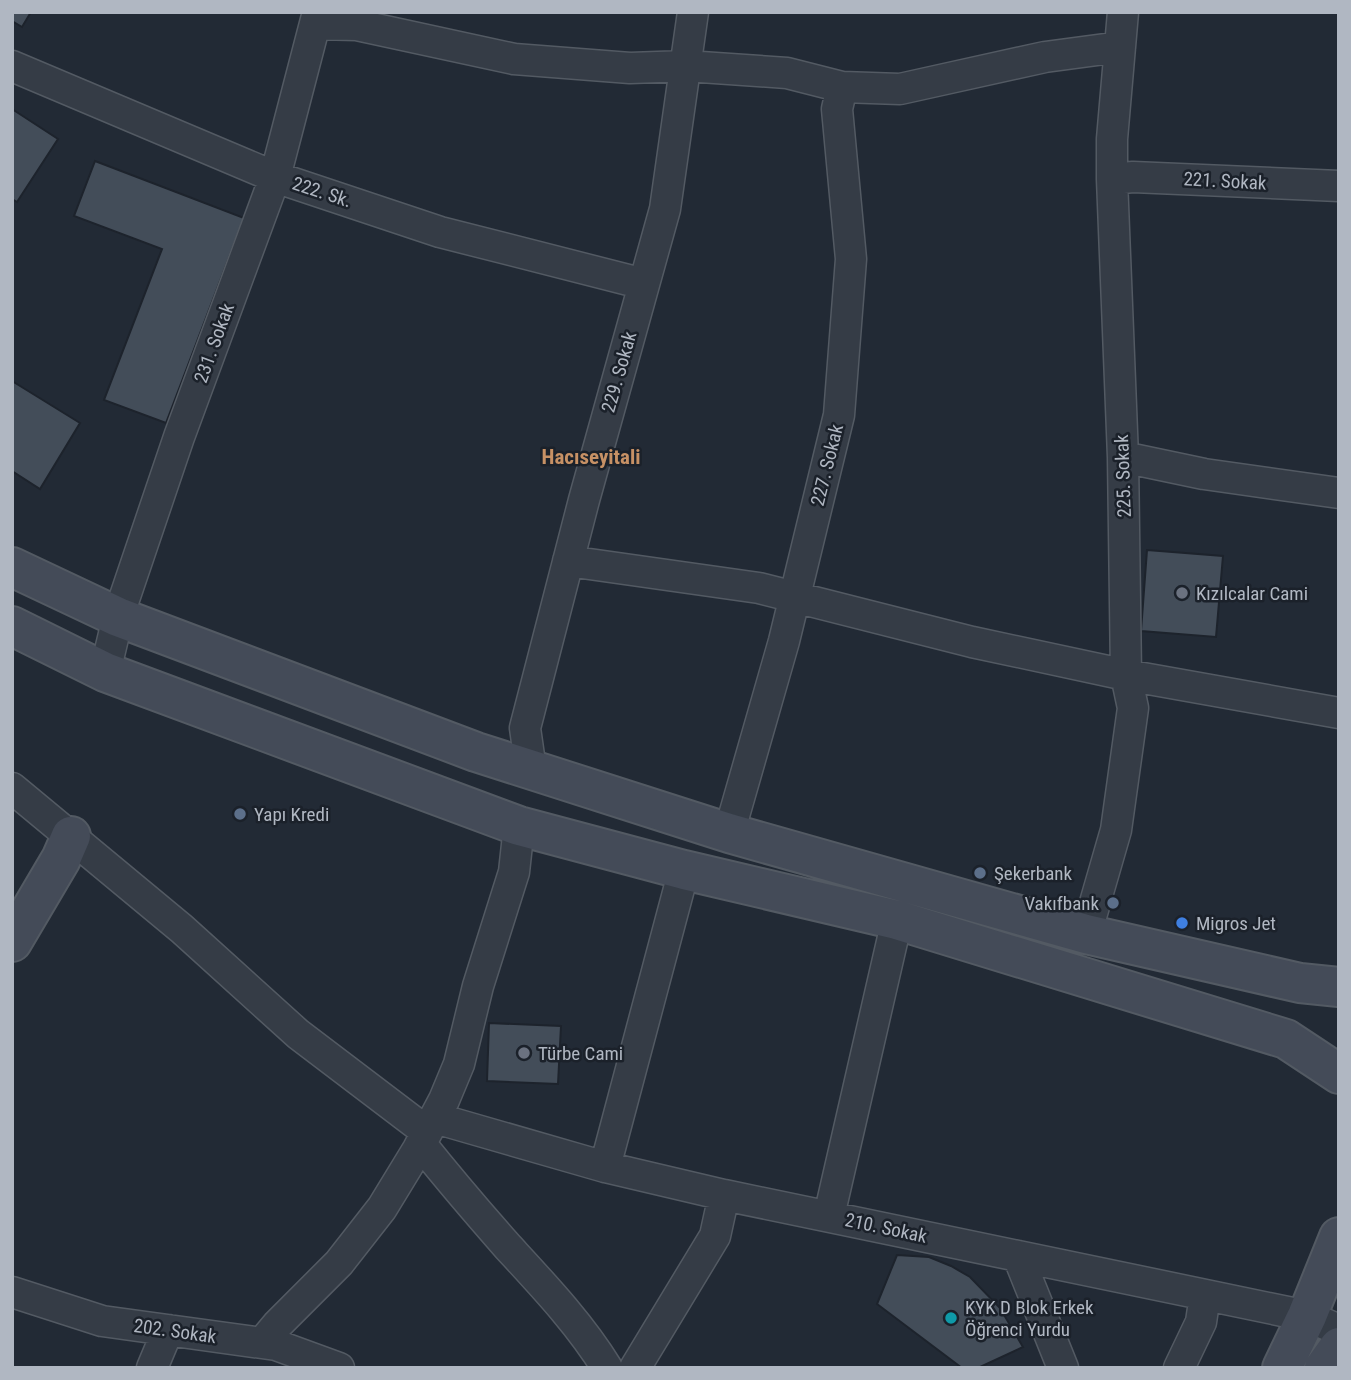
<svg xmlns="http://www.w3.org/2000/svg" width="1351" height="1380" font-family="'Roboto Condensed',sans-serif">
	<rect width="100%" height="100%" fill="#222a35"/>
	<!-- building -->
	<path fill="#434d59" stroke="#1d232c" stroke-width="2" d="M12 12H31L22 27 12 21Z
		M12 109 58 139 17 202 12 199Z
		M95 161 244 218 166 423 104 400 162 249 74 216Z
		M12 381 80 423 40 489 12 471Z
		M1147 550 1223 556 1216 637 1141 631Z
		M489 1023 561 1026 558 1084 487 1081Z
		M897 1255 929 1257 951 1266 970 1277 1000 1308 1023 1347 978 1368H962L877 1304Z"/>
	<g fill="none" stroke-linecap="round" stroke-linejoin="round">
		<defs>
			<path id="street" d="M315 24 357 25 514 59 630 68 686 66 787 73 842 87 900 89 1045 57 1120 47
				M12 66 275 177 440 232 644 284
				M1112 179 1133 177 1339 186
				M1123 457 1204 474 1339 493
				M568 561 759 588 972 642 1126 675 1339 713
				M105 672 118 617 179 437 275 177 318 12
				M531 770 525 728 584 500 665 209 693 12
				M12 788 182 929 298 1034 427 1132
				M729 833 784 641 839 415 851 259 837 109 842 87
				M1086 934 1116 830 1133 708 1126 675 1123 457 1112 179V139L1123 12
				M435 1118 605 1167 724 1195 1307 1316 1339 1330
				M421 1144C449 1179 478 1213 508 1247 543 1285 580 1324 607 1368
				M605 1167 684 870
				M829 1216 897 920
				M1018 1256 1063 1368
				M12 1292 102 1321 276 1345 339 1368
				M262 1343 277 1325 339 1263 382 1208 418 1149 444 1100 459 1064 478 986 514 872 519 826
				M152 1368 168 1330
				M635 1368 715 1236 724 1195
				M1179 1368 1201 1322 1205 1295"/>
			<path id="secondary" d="M12 567 118 617 476 752 729 833 1086 934 1300 983 1339 987
				M12 626 105 672 519 826 684 870 897 920 1286 1039 1339 1074
				M12 942 61 859 71 836
				M1282 1368 1307 1316 1339 1237
				M1324 1368 1339 1347"/>
		</defs>
		<!-- street casing -->
		<use href="#street" stroke="#535a63" stroke-width="33"/>
		<!-- secondary casing -->
		<use href="#secondary" stroke="#535a63" stroke-width="42"/>
		<!-- street -->
		<use href="#street" stroke="#353c46" stroke-width="30"/>
		<!-- secondary -->
		<use href="#secondary" stroke="#444b58" stroke-width="38"/>
	</g>
	<!-- markers -->
	<g fill="#6b7280" stroke="#1b212a" stroke-width="2.5">
		<circle cx="1182" cy="593" r="7"/>
		<circle cx="524" cy="1053" r="7"/>
	</g>
	<g fill="#5c6f8a" stroke="#1b212a" stroke-width="2.5">
		<circle cx="240" cy="814" r="7"/>
		<circle cx="980" cy="873" r="7"/>
		<circle cx="1113" cy="903" r="7"/>
	</g>
	<circle fill="#3f7fe0" stroke="#1b212a" stroke-width="2.5" cx="1182" cy="923" r="7"/>
	<circle fill="#0f9aa8" stroke="#1b212a" stroke-width="2.5" cx="951" cy="1318" r="7"/>
	<g text-anchor="middle" dominant-baseline="central" stroke-width="5" stroke-linejoin="round" paint-order="stroke">
		<!-- street labels -->
		<g font-size="19" fill="#b0b7c2" stroke="#1b212a">
			<text transform="translate(1225 181) rotate(3)">221. Sokak</text>
			<text transform="translate(322 192) rotate(18)">222. Sk.</text>
			<text transform="translate(214 343) rotate(-70)">231. Sokak</text>
			<text transform="translate(619 372) rotate(-74)">229. Sokak</text>
			<text transform="translate(827 465) rotate(-76)">227. Sokak</text>
			<text transform="translate(1123 476) rotate(-92)">225. Sokak</text>
			<text transform="translate(886 1228) rotate(12)">210. Sokak</text>
			<text transform="translate(175 1331) rotate(8)">202. Sokak</text>
		</g>
		<!-- poi labels -->
		<g font-size="19" fill="#b0b7c2" stroke="#1b212a" text-anchor="start">
			<text x="1196" y="593">Kızılcalar Cami</text>
			<text x="254" y="814">Yapı Kredi</text>
			<text x="994" y="873">Şekerbank</text>
			<text x="1099" y="903" text-anchor="end">Vakıfbank</text>
			<text x="1196" y="923">Migros Jet</text>
			<text x="538" y="1053">Türbe Cami</text>
			<text x="965" y="1307">KYK D Blok Erkek<tspan x="965" dy="22">Öğrenci Yurdu</tspan></text>
		</g>
		<!-- neighbourhood labels -->
		<g font-size="21" font-weight="bold" fill="#c79165" stroke="#1b212a">
			<text x="591" y="457">Hacıseyitali</text>
		</g>
	</g>
	<!-- border -->
	<rect width="1351" height="1380" fill="none" stroke="#b0b7c2" stroke-width="28"/>
</svg>
